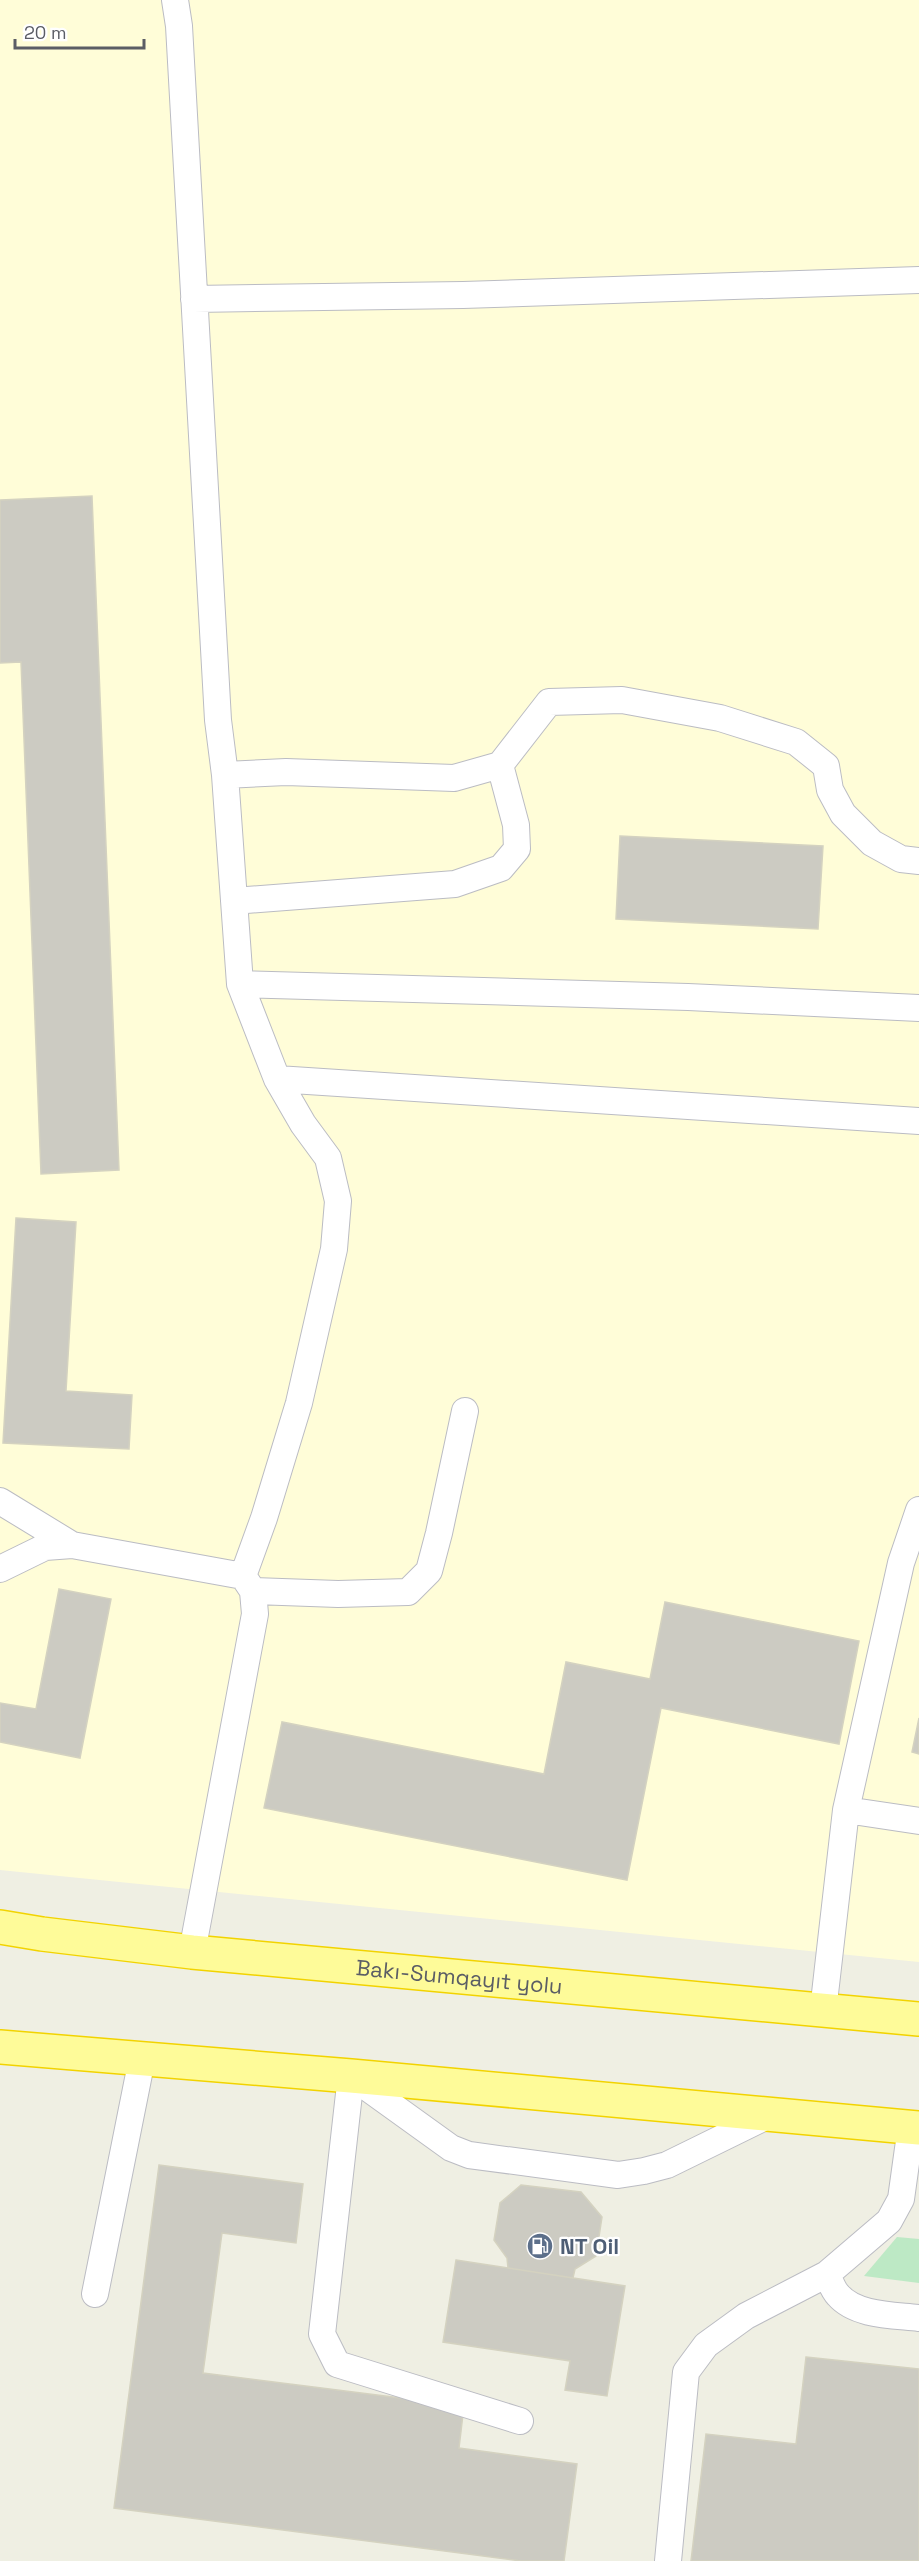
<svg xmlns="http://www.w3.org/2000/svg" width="919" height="2561" font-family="'Space Grotesk',sans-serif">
	<rect width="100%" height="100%" fill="#efefe3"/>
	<!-- commercial -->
	<path fill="#fffdd8" d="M0 0H919V1962L0 1870Z"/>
	<!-- green -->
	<path fill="#bde9c5" d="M897 2237 919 2239V2283L864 2276Z"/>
	<!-- building -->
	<path fill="#cccbc2" stroke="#d4d2c0" stroke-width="1.5" d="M92 496 119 1170 41 1174 21 662 0 663V500Z
		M620 836 823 846 818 929 616 919Z
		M16 1218 76 1222 66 1391 132 1395 129 1449 3 1443Z
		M59 1589 111 1599 80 1758 0 1742V1703L36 1709Z
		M665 1602 859 1641 839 1744 661 1708 627 1880 264 1808 282 1722 544 1774 566 1662 650 1679Z
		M919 1718V1754L912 1752Z
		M159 2165 303 2184 296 2243 222 2233 203 2373 464 2406 459 2448 577 2464 564 2561H521L114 2508Z
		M521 2185 581 2192 602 2217 596 2256 575 2269 573 2278 508 2268 507 2258 494 2240 500 2203Z
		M456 2260 625 2286 607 2396 565 2390 570 2361 443 2342Z
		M806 2357 919 2369V2561H691L706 2434 796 2444Z"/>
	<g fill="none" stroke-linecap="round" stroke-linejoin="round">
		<defs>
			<path id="service" d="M175 0 179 26 218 720 225 775 286 772 454 778 500 765 549 702 622 700 720 718 796 742 826 766 830 790 843 814 872 843 901 859 919 861
				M194 299 463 295 919 280
				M225 775 240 984 277 1079 303 1124 328 1158 338 1201 334 1249 299 1403 264 1518 243 1576
				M234 901 455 884 501 868 517 849 516 825 500 765
				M240 984 688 997 919 1008
				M277 1079 919 1121
				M0 1501 72 1545
				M919 1510 901 1563 846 1810 919 1821
				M0 1569 45 1547 72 1545 243 1576 253 1591 255 1614 192 1952
				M253 1591 338 1594 408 1592 429 1571 439 1533 465 1411
				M823 2011 846 1810
				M911 2127 901 2199 889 2221 827 2274C830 2281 833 2290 838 2295 856 2316 894 2315 919 2318
				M95 2294 142 2059
				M520 2421 337 2364 322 2334 351 2076 451 2148 469 2155 618 2175 644 2171 667 2165 769 2115
				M668 2561 686 2372 706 2345 746 2316 827 2274"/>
			<g id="trunk">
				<path id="s1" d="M0 1927 42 1934 192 1952 919 2019"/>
				<path d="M0 2047 351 2076 919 2128"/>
			</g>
		</defs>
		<!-- service casing -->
		<use href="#service" stroke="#bbbcc3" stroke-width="28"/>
		<!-- trunk casing -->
		<use href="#trunk" stroke="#f2d300" stroke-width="36"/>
		<!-- service -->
		<use href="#service" stroke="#fff" stroke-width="26"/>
		<!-- trunk -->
		<use href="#trunk" stroke="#fefb99" stroke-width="33"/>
	</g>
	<!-- icons -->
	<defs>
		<symbol id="fuel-disc" viewBox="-11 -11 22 22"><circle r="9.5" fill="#5c6f8a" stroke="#fff"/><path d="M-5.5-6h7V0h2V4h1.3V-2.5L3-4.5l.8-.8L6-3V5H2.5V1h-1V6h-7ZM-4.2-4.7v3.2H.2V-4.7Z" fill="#fff"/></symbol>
	</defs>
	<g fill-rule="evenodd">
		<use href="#fuel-disc" x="525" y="2231" width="30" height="30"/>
	</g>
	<g text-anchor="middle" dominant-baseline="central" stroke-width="4.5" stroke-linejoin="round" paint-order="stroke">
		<!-- street labels -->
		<g font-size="22" fill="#5b5d65" stroke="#fff">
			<text stroke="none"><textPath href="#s1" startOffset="462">Bakı-Sumqayıt yolu</textPath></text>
		</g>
		<!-- service labels -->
		<g font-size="22" font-weight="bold" fill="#4e5e75" stroke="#fff" text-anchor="start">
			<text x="560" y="2246">NT Oil</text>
		</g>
	</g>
	<!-- scale -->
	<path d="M15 39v9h129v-9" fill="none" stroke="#5b5d65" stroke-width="3"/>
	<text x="24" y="39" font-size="18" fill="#5b5d65" stroke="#ffffff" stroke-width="4.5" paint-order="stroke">20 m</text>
</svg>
